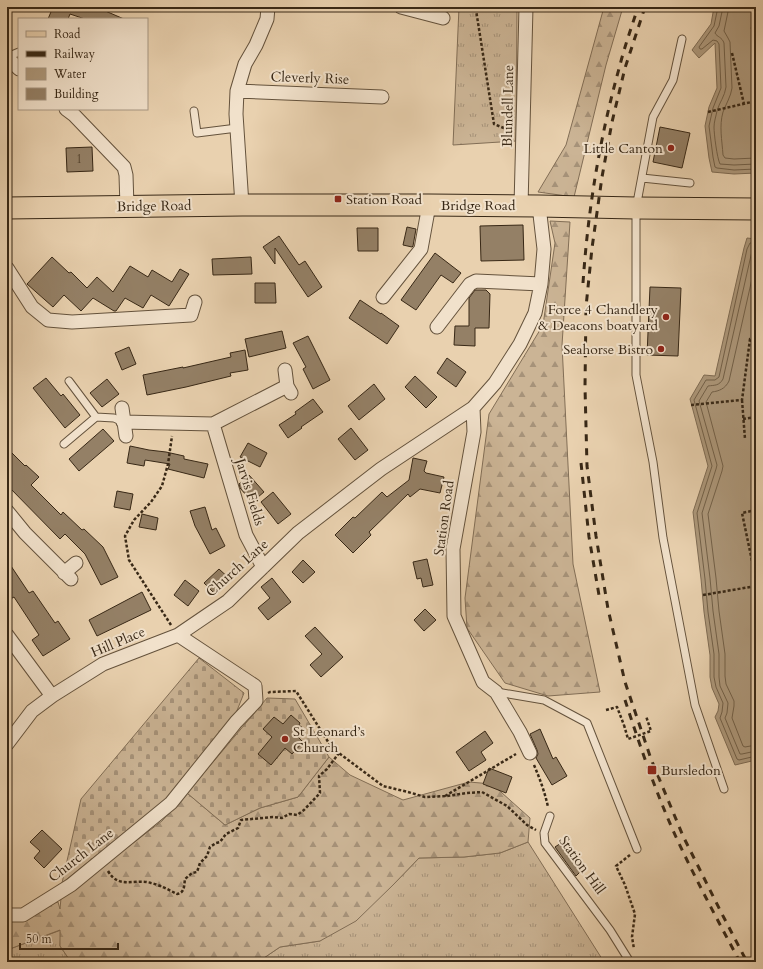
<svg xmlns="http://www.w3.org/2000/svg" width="763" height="969" font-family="Cardo,serif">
	<defs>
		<pattern id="grass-tufts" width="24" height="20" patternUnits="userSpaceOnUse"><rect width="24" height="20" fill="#cbb495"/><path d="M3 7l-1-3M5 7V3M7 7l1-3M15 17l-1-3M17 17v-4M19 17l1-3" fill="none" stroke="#a69279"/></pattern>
		<pattern id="forest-firs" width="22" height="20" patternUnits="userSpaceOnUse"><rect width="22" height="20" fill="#cbb495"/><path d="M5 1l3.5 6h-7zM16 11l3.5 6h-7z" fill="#a69279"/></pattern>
		<pattern id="cemetery-stones" width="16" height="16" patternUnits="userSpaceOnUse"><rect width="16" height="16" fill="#cbb495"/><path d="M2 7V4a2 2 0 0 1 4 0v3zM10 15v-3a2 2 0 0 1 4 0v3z" fill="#a69279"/></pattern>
	</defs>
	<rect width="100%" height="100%" fill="#e9d1af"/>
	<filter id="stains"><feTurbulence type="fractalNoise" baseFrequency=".005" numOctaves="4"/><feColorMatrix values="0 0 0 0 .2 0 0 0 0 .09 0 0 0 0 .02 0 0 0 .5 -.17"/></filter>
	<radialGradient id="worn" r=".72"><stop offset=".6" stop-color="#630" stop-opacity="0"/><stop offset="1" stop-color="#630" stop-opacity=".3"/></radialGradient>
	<!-- grass -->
	<path fill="url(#grass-tufts)" stroke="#826e56" d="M459 7H517L516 141 453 145Z
		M528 842 604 962H258L280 947 320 941 393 885 419 858 464 857 500 853Z
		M61 930 60 946 71 962H7V950Z"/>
	<!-- forest -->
	<path fill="url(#forest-firs)" stroke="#826e56" d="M604 7H623L606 65 574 197 538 192 566 145Z
		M550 221 570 222 562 345 573 564 600 692 548 696 505 683 467 628 465 598 489 414 543 325 555 243Z
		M329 757 350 775 403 800 469 782 492 784 530 818 528 842 500 853 464 857 419 858 393 885 356 921 320 941 280 947 258 962H71L60 946V930L7 950V912L58 902 60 909 61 898 162 821 187 793 225 825 260 808 298 797Z"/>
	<!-- cemetery -->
	<path fill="url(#cemetery-stones)" stroke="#826e56" d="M199 658 244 693 236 713 169 797 62 883 81 799Z
		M267 698 295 699 329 757 298 797 260 808 225 825 187 793Z"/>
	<!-- water -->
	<path fill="#ad987b" stroke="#7e6b53" d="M714 7H756V173L734 174 712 172 709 158 705 126 709 107 717 88 715 43 699 58 692 50 711 24Z
		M747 238 756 239V760L735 765 715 717 718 711 719 704 712 688 710 677V655L704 612 701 579 693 512 708 466 690 399 704 375 715 376 744 248Z"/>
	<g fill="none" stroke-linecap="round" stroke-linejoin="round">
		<!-- shore -->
		<path stroke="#726048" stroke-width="1" d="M718 7 714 26 699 47 700 49H702L713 40 717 41 719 44 721 88 713 108 709 126 713 157 715 167 717 168 734 170 756 169
			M723 7 719 26 715 33C717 37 722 37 724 43L726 87C725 96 719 103 717 111 716 116 714 122 714 127 714 134 717 158 720 164L734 165 756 164
			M729 7 724 31 728 38 730 42 732 88C731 96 726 104 723 112 719 126 722 140 723 155L725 158 734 159 756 158
			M756 243H750L747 249 719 377 715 380H706L694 400 712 466 697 513 705 579 708 612 714 654V677L716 687 723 703 722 712 720 718 737 759 739 760 756 756
			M756 248H753L752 251 723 379C719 386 715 385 708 386L699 401 717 465 716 469 702 513 710 578 713 611 719 654V677L720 686 728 703 727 713 725 718 740 754H742L756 751
			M756 261 729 381C725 389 719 391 712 392L706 402 723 466 722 471 708 514 716 578 719 611 725 654V676L726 684 734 701V706L732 718 743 746 745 747 756 745"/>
	</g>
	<!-- building -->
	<path fill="#948066" stroke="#382816" d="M53 7H96L124 19H85L70 14 68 19H48Z
		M660 127 690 133 682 168 653 162Z
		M92 147 93 171 67 172 66 148Z
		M523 225 524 260 481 261 480 226Z
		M407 227 416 229 413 246 412 247 403 245Z
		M357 228H378V251H358Z
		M279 236 299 265 305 261 322 287 308 297 275 248V264L263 247Z
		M435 253 461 273 453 283 441 275 416 310 401 300Z
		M52 257 69 273 71 272 87 288 97 277 113 292 130 266 148 277 152 270 172 282 180 269 189 274 169 306 151 295 143 308 125 298 116 311H114L93 298 81 311 64 295 53 307 27 284Z
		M251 257 252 274 213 275 212 259Z
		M255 283H275L276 303H255Z
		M650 287 681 288 678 356 647 355Z
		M475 290H486L490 294 489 328H475V346L454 345 455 326H469V298Z
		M360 300 381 314V313L399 326 387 344 349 318Z
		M282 331 286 348 249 357 245 339Z
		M308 336 330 380 313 389 303 369 306 367 293 343Z
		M129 347 136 364 122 370 115 353Z
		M245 350 248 370 230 373 231 376 186 387 147 395 143 375 183 367V368L231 357 230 353Z
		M447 358 466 372 456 387 437 373Z
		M415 376 437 397 426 408 405 387Z
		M46 378 61 396 63 394 80 415 65 428 33 388Z
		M107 379 119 394 102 407 90 393Z
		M374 384 385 399 359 420 348 406Z
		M313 399 323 412 301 427 302 428 288 438 279 425 296 414 295 412Z
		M351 428 368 450 355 460 338 439Z
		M103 429 114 441 79 471 69 459Z
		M248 443 267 453 260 467 240 457Z
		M130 446 149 450 166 452 184 456V459L208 464 204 478 168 469 170 464 145 460 144 466 127 463Z
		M7 448 25 466 26 465 39 477 31 485 61 515 63 512 82 530 84 529 103 547 118 577 101 585 85 554 65 534 60 539 7 485Z
		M413 458 427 461 424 471 426 473 444 477 440 493 420 489 410 497 408 494 369 532 371 535 353 553 335 535 353 517 355 518 382 492 387 497 409 480Z
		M249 475 264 492 252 502 240 488 239 484Z
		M117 491 133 494 130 510 114 507Z
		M273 492 291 514 278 524 261 502Z
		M205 507 212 530 216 528 225 546 210 554 195 526 190 511Z
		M142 514 158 518 156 530 139 527Z
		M427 559 433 585 423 587 421 578 417 579 413 562Z
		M7 560 29 593 33 591 55 623 58 621 70 639 43 656 32 640 39 635 14 597 7 601Z
		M303 560 315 572 303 583 292 572Z
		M219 569 231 580 216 595 204 583Z
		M272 578 291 602 268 620 258 608 270 598 261 587Z
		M185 580 199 591 188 606 174 595Z
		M142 592 151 610 97 636 89 620Z
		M425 609 436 620 424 631 414 620Z
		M315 627 343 657 321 677 310 665 322 654 305 636Z
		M291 715 300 723 299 725 304 729 298 737 303 742 292 754 285 748 271 765 258 754 272 737 263 729 274 717 283 724Z
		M540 729 553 759 556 757 567 776 552 785 536 758 538 754 537 750 530 734Z
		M485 731 493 743 481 752 486 760 469 771 456 752Z
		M489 768 512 777 506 793 483 784Z
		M42 830 62 849 44 868 34 858 40 851 30 842Z
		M561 843 582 870 576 876 555 847Z"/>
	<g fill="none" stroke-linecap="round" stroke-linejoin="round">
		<defs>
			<path id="lane" d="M682 39 673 80 653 117 636 208V375L653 462 663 538 695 705 724 789
				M7 57 19 52
				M194 111 197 133 237 128
				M642 178 690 183
				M69 381 96 417
				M64 444 96 417 114 418 123 422
				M497 692 544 700 587 723 637 849
				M550 816 544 833 545 843 610 930 630 962"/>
			<path id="street" d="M401 7 443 18
				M7 57 19 69
				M237 91 382 97
				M66 109 74 115 124 167 126 175 127 207
				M242 205 236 114 237 91 245 64 256 45 267 19 268 7
				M521 206 526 7
				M7 268 32 307 48 320 72 322 191 315 195 302
				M383 297 421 249 429 205
				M437 327 470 284 476 281 541 284
				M285 370 287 386 291 393
				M122 408 126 436
				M473 408 474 432 453 549 454 616 483 682 496 692 520 732 530 753
				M123 422 213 424 287 386
				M213 424 246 535 263 567
				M7 511 25 533 71 579
				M64 573 76 563
				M7 635 52 696
				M7 744 32 711 52 696 103 664 178 635 228 601 298 533 381 469 473 408 495 383 520 344 535 313 541 284 544 249 539 206
				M7 915H23L71 885 171 803 236 722 256 701 255 686 178 635"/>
			<path id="primary" d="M7 208 242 205H429L539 206 636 208 756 209"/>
		</defs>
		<!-- lane casing -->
		<use href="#lane" stroke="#64523c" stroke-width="9"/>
		<!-- street casing -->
		<use href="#street" stroke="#64523c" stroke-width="15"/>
		<!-- primary casing -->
		<use href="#primary" stroke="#382816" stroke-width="23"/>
		<!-- path -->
		<path stroke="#382816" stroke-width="2.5" stroke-dasharray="3 2" stroke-linecap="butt" d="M482 7 476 10 494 124 511 131
			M751 29 756 27
			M732 53 744 104
			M708 112 756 101
			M742 400 745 439
			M691 405 742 400 750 339 756 338
			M743 419 756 417
			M756 510 742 513 756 580
			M703 595 756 586
			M171 625 129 560 125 536 134 520 151 502 162 486 168 464 172 436
			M268 693 270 692 296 691 332 748 383 786 408 792 425 797 447 796 467 793 482 792 507 806 527 825 536 830
			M606 710 617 707 624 725
			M534 765C540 779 545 793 548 807
			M445 796 516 754
			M630 855 616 866 625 885 635 914 632 937 634 949
			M108 871C119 890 135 878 151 883 160 885 169 890 177 894 185 893 184 885 185 879L192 873 197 872 200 863 207 856 210 847 216 843 220 842 226 834 238 828 241 820 273 817 282 818 289 814 297 815 304 810 320 793 319 776 327 769 339 753"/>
		<!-- lane -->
		<use href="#lane" stroke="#f1e1cb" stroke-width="7"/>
		<!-- street -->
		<use href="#street" stroke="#f1e1cb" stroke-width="13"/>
		<!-- primary -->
		<use href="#primary" stroke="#e9d1af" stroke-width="21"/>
		<!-- rail -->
		<path stroke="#382816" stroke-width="3" stroke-dasharray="7 7" stroke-linecap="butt" d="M645 7 625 68 612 122 602 177 592 248 586 307 585 387 587 466 596 536 608 609 625 682 651 759 683 836 722 914 747 962
			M583 283C588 209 600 136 620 65 625 45 632 26 638 7
			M581 463 589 537 600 601
			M625 700C640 746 656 793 676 837 696 880 718 921 740 962"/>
		<!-- path-bridge -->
		<path stroke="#382816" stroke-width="2.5" stroke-dasharray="3 2" stroke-linecap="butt" d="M624 725 628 739 651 731 646 716"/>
	</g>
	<!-- markers -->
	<g fill="#8f2418" stroke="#f1e1cb" stroke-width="1.5">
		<circle cx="671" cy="148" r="4"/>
		<rect x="334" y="195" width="8" height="8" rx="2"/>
		<circle cx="666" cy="317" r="4"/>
		<circle cx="661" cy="349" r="4"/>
		<circle cx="285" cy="739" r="4"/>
		<rect x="647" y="765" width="10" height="10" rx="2"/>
	</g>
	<g text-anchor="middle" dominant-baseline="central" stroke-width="4" stroke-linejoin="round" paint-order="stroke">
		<!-- number labels -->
		<g font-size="12" fill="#4f3e2a">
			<text x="79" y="159">1</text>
		</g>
		<!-- street labels -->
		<g font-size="14" fill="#382816" stroke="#f1e1cb">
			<text transform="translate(310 78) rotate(2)">Cleverly Rise</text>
			<text transform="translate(508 106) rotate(-89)">Blundell Lane</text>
			<text x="478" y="205">Bridge Road</text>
			<text transform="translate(154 206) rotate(-1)">Bridge Road</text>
			<text transform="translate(250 492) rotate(73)">Jarvis Fields</text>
			<text transform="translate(444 518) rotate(-82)">Station Road</text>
			<text transform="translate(237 568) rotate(-42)">Church Lane</text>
			<text transform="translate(118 642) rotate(-23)">Hill Place</text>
			<text transform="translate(81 855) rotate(-38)">Church Lane</text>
			<text transform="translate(582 865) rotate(54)">Station Hill</text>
		</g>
		<!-- poi labels -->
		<g font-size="14" fill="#382816" stroke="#f1e1cb" text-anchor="end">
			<text x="663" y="148">Little Canton</text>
			<text x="346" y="199" text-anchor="start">Station Road</text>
			<text x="658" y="309">Force 4 Chandlery<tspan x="658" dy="16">&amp; Deacons boatyard</tspan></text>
			<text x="653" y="349">Seahorse Bistro</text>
			<text x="293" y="731" text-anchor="start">St Leonard’s<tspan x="293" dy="16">Church</tspan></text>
			<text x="661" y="770" text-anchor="start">Bursledon</text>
		</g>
	</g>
	<!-- margin -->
	<rect width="763" height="969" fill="none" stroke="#e9d1af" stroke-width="24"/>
	<rect x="8" y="8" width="747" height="953" fill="none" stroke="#382816" stroke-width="2"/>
	<rect x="12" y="12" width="739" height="945" fill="none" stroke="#382816"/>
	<!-- legend -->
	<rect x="18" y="18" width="130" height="92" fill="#f1e1cb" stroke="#a79783"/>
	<rect x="26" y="31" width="20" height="6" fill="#e9d1af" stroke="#a79783"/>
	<text x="54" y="38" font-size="12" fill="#382816">Road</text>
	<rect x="26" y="51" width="20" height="6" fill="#382816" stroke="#a79783"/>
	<text x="54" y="58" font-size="12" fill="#382816">Railway</text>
	<rect x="26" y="68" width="20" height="12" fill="#ad987b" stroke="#a79783"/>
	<text x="54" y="78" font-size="12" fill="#382816">Water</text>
	<rect x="26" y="88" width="20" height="12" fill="#948066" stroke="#a79783"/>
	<text x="54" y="98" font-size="12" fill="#382816">Building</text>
	<!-- scale -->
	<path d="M20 943v6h98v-6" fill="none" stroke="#382816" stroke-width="2"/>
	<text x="26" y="943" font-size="12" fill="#382816" stroke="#f1e1cb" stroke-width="3" paint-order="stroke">50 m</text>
	<rect width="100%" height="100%" filter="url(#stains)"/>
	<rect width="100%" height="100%" fill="url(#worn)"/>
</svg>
